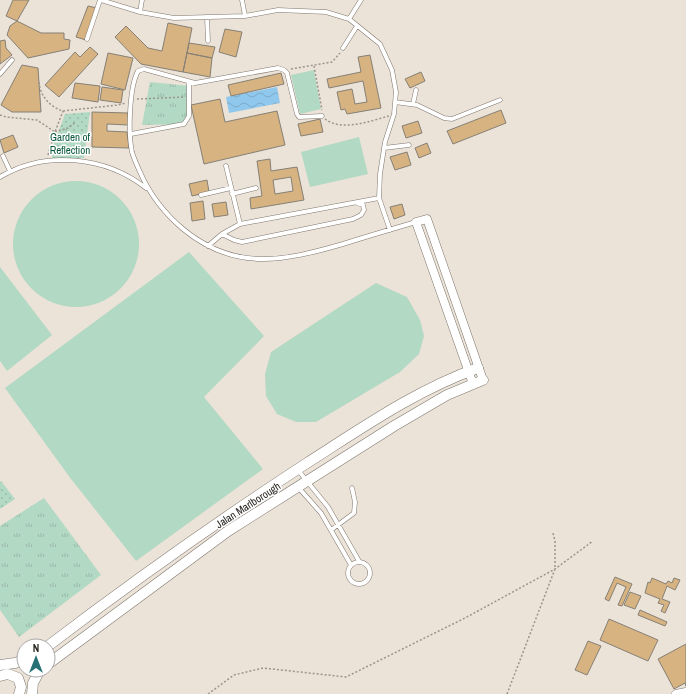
<svg xmlns="http://www.w3.org/2000/svg" width="686" height="694" font-family="'Archivo Narrow',sans-serif">
	<defs>
		<pattern id="grass-tufts" width="24" height="20" patternUnits="userSpaceOnUse"><rect width="24" height="20" fill="#b2d9c4"/><path d="M3 7l-1-3M5 7V3M7 7l1-3M15 17l-1-3M17 17v-4M19 17l1-3" fill="none" stroke="#99baa8"/></pattern>
		<pattern id="garden-dots" width="8" height="8" patternUnits="userSpaceOnUse"><rect width="8" height="8" fill="#b2d9c4"/><path d="M2 2h.1M6 6h.1" fill="none" stroke="#99baa8" stroke-width="1.8" stroke-linecap="round"/></pattern>
		<pattern id="water-waves" width="16" height="10" patternUnits="userSpaceOnUse"><rect width="16" height="10" fill="#90c8ed"/><path d="M0 5q4-4 8 0t8 0" fill="none" stroke="#7caccb"/></pattern>
	</defs>
	<rect width="100%" height="100%" fill="#ebe2d8"/>
	<!-- grass -->
	<path fill="url(#grass-tufts)" d="M150 82 189 86 187 124 142 125Z
		M44 498 101 575 19 637 0 610V526Z"/>
	<!-- garden -->
	<path fill="url(#garden-dots)" d="M90 112 84 158 52 159V149L65 114Z
		M1 481 15 499 0 509V482Z"/>
	<!-- pitch -->
	<path fill="#b2d9c4" d="M314 70 321 109 300 114 291 75Z
		M359 137 368 174 310 187 301 152Z
		M13 244a63 63 0 1 1 126 0a63 63 0 1 1-126 0Z
		M189 252 264 336 204 397 263 469 136 561 71 479 5 388Z
		M0 267 52 335 7 371 0 361Z
		M376 283 407 297 420 320 424 336 419 354 400 372 316 422H296L277 414 266 396 265 374 271 352Z"/>
	<!-- water -->
	<path fill="url(#water-waves)" d="M277 87 280 103 229 113 226 97Z"/>
	<!-- building -->
	<path fill="#d6b380" stroke="#868076" fill-rule="evenodd" d="M13 0H29L17 21 6 16Z
		M88 6 97 8 86 40 76 37Z
		M17 21 41 33H64V39L70 40 69 49 28 58 7 35 10 26Z
		M168 23 192 28 183 72 141 64 115 37 126 26 148 48 162 51Z
		M225 29 242 32 236 57 219 52Z
		M5 40 6 48 12 55 0 64V41Z
		M189 43 215 47 212 58 187 53Z
		M90 47 98 54 59 97 45 85 75 52 80 57Z
		M108 53 133 58 125 90 101 84Z
		M187 53 212 58 210 77 183 72Z
		M370 55 381 108 347 114 345 109 341 110 337 92 352 89 355 104 367 102 363 81 329 88 327 79 361 72 358 57Z
		M22 65 38 68 41 112H12L1 105Z
		M421 72 425 81 410 88 405 79Z
		M281 73 284 84 231 96 228 85Z
		M75 83 100 86 98 102 72 98Z
		M102 87 123 90 121 103 100 100Z
		M220 99 225 122 277 111 285 145 204 164 191 105Z
		M501 110 506 123 453 144 447 131Z
		M92 112 128 113V125L107 124V131L127 132 129 148 92 147Z
		M320 119 323 132 301 136 298 124Z
		M418 121 422 133 406 138 402 126Z
		M13 135 18 147 4 153 0 140Z
		M427 143 431 153 419 158 415 148Z
		M407 152 411 165 395 170 390 157Z
		M270 159 271 171 297 167 304 200 251 209 250 198 262 196 257 161ZM291 177 293 191 275 194 273 180Z
		M207 180 209 192 192 196 189 184Z
		M203 201 205 219 192 221 190 203Z
		M226 202 228 215 214 217 212 204Z
		M402 204 405 215 394 219 390 207Z
		M615 577 632 584 622 606 618 605 626 587 617 583 609 601 605 599Z
		M652 578 666 584 668 581 672 583 674 578 680 580 675 590 667 586 662 599 670 602 665 613 661 611 664 605 658 603 660 599 645 593 648 582 650 583Z
		M630 592 641 596 635 609 624 605Z
		M640 610 667 622 665 626 638 615Z
		M609 619 658 640 648 661 600 640Z
		M588 641 601 646 587 675 575 670Z
		M686 644V686L685 683 674 689 658 659Z"/>
	<g fill="none" stroke-linecap="round" stroke-linejoin="round">
		<defs>
			<path id="service" d="M101 0 140 12 174 18 245 16 278 10 326 12 349 19 380 44 392 70 396 92 394 114 385 142 380 174 379 198 390 230
				M242 0 245 16
				M140 12 142 0
				M207 17 208 41
				M349 19 361 0
				M87 39 100 0
				M343 48 357 26
				M0 74 12 60
				M395 102 417 105 444 118 452 119 500 100
				M413 104 416 90
				M322 116 299 117 297 114 287 73 284 70 278 68 195 83 144 69 138 71C129 88 128 133 132 152 134 159 137 165 140 172 150 195 164 213 183 229 235 272 284 261 343 244 368 236 392 229 416 222
				M131 134 184 124 189 116V82
				M384 148 409 145
				M3 156 10 171
				M226 166 240 224
				M0 177C45 150 105 156 146 188
				M232 194 256 188
				M201 195 231 188
				M222 234 234 240 242 242 353 219 361 215 364 210 363 205 357 203
				M208 246 222 234 240 224 379 198
				M298 470 328 507 359 561
				M298 487 321 513 351 565
				M331 530 354 513 355 502 352 488
				M348 573a11 11 0 1 1 22 0a11 11 0 1 1-22 0Z"/>
			<path id="minor" d="M473 384 416 222 427 219 483 380
				M676 694 686 692"/>
			<path id="tertiary" d="M48 646C132 582 218 521 307 463 362 428 416 390 478 368
				M48 664 228 531 394 426 447 395 483 380
				M0 665 15 663 24 660
				M0 676 8 674 18 678 21 687 19 694
				M32 694 33 683 40 670"/>
		</defs>
		<!-- service casing -->
		<use href="#service" stroke="#7f776e" stroke-width="5"/>
		<!-- minor casing -->
		<use href="#minor" stroke="#7f776e" stroke-width="9"/>
		<!-- tertiary casing -->
		<use href="#tertiary" stroke="#7f776e" stroke-width="11"/>
		<!-- path -->
		<path stroke="#9b958d" stroke-width="1.5" stroke-dasharray="2 2" stroke-linecap="butt" d="M314 66 322 110
			M291 69 332 62 340 53
			M39 82C40 96 50 107 63 111L118 105 126 103
			M137 99 185 97
			M0 115 6 117 37 120 55 132 63 111
			M325 119C342 132 370 121 389 116
			M48 155 55 132 68 128 76 122
			M208 694 234 675 263 668 346 677 465 618 555 569 593 541
			M507 694 555 569V541L553 533"/>
		<!-- service -->
		<use href="#service" stroke="#fff" stroke-width="4"/>
		<!-- minor -->
		<use href="#minor" stroke="#fff" stroke-width="8"/>
		<!-- tertiary -->
		<use href="#tertiary" stroke="#fff" stroke-width="10"/>
	</g>
	<g text-anchor="middle" dominant-baseline="central" stroke-width="3" stroke-linejoin="round" paint-order="stroke">
		<!-- park labels -->
		<g font-size="11" fill="#07573a" stroke="#fff">
			<text x="70" y="137">Garden of<tspan x="70" dy="13">Reflection</tspan></text>
		</g>
		<!-- street labels -->
		<g font-size="11" fill="#272420" stroke="#fff">
			<text transform="translate(248 505) rotate(-33)">Jalan Marlborough</text>
		</g>
	</g>
	<!-- north arrow -->
	<g transform="translate(36 658)"><circle r="19" fill="#ffffff" stroke="#a9a7a6"/>
	<path d="M0-3L7 15L0 10L-7 15Z" fill="#267174"/>
	<text y="-6" font-size="11" font-weight="bold" text-anchor="middle" fill="#272420">N</text>
	</g>
</svg>
